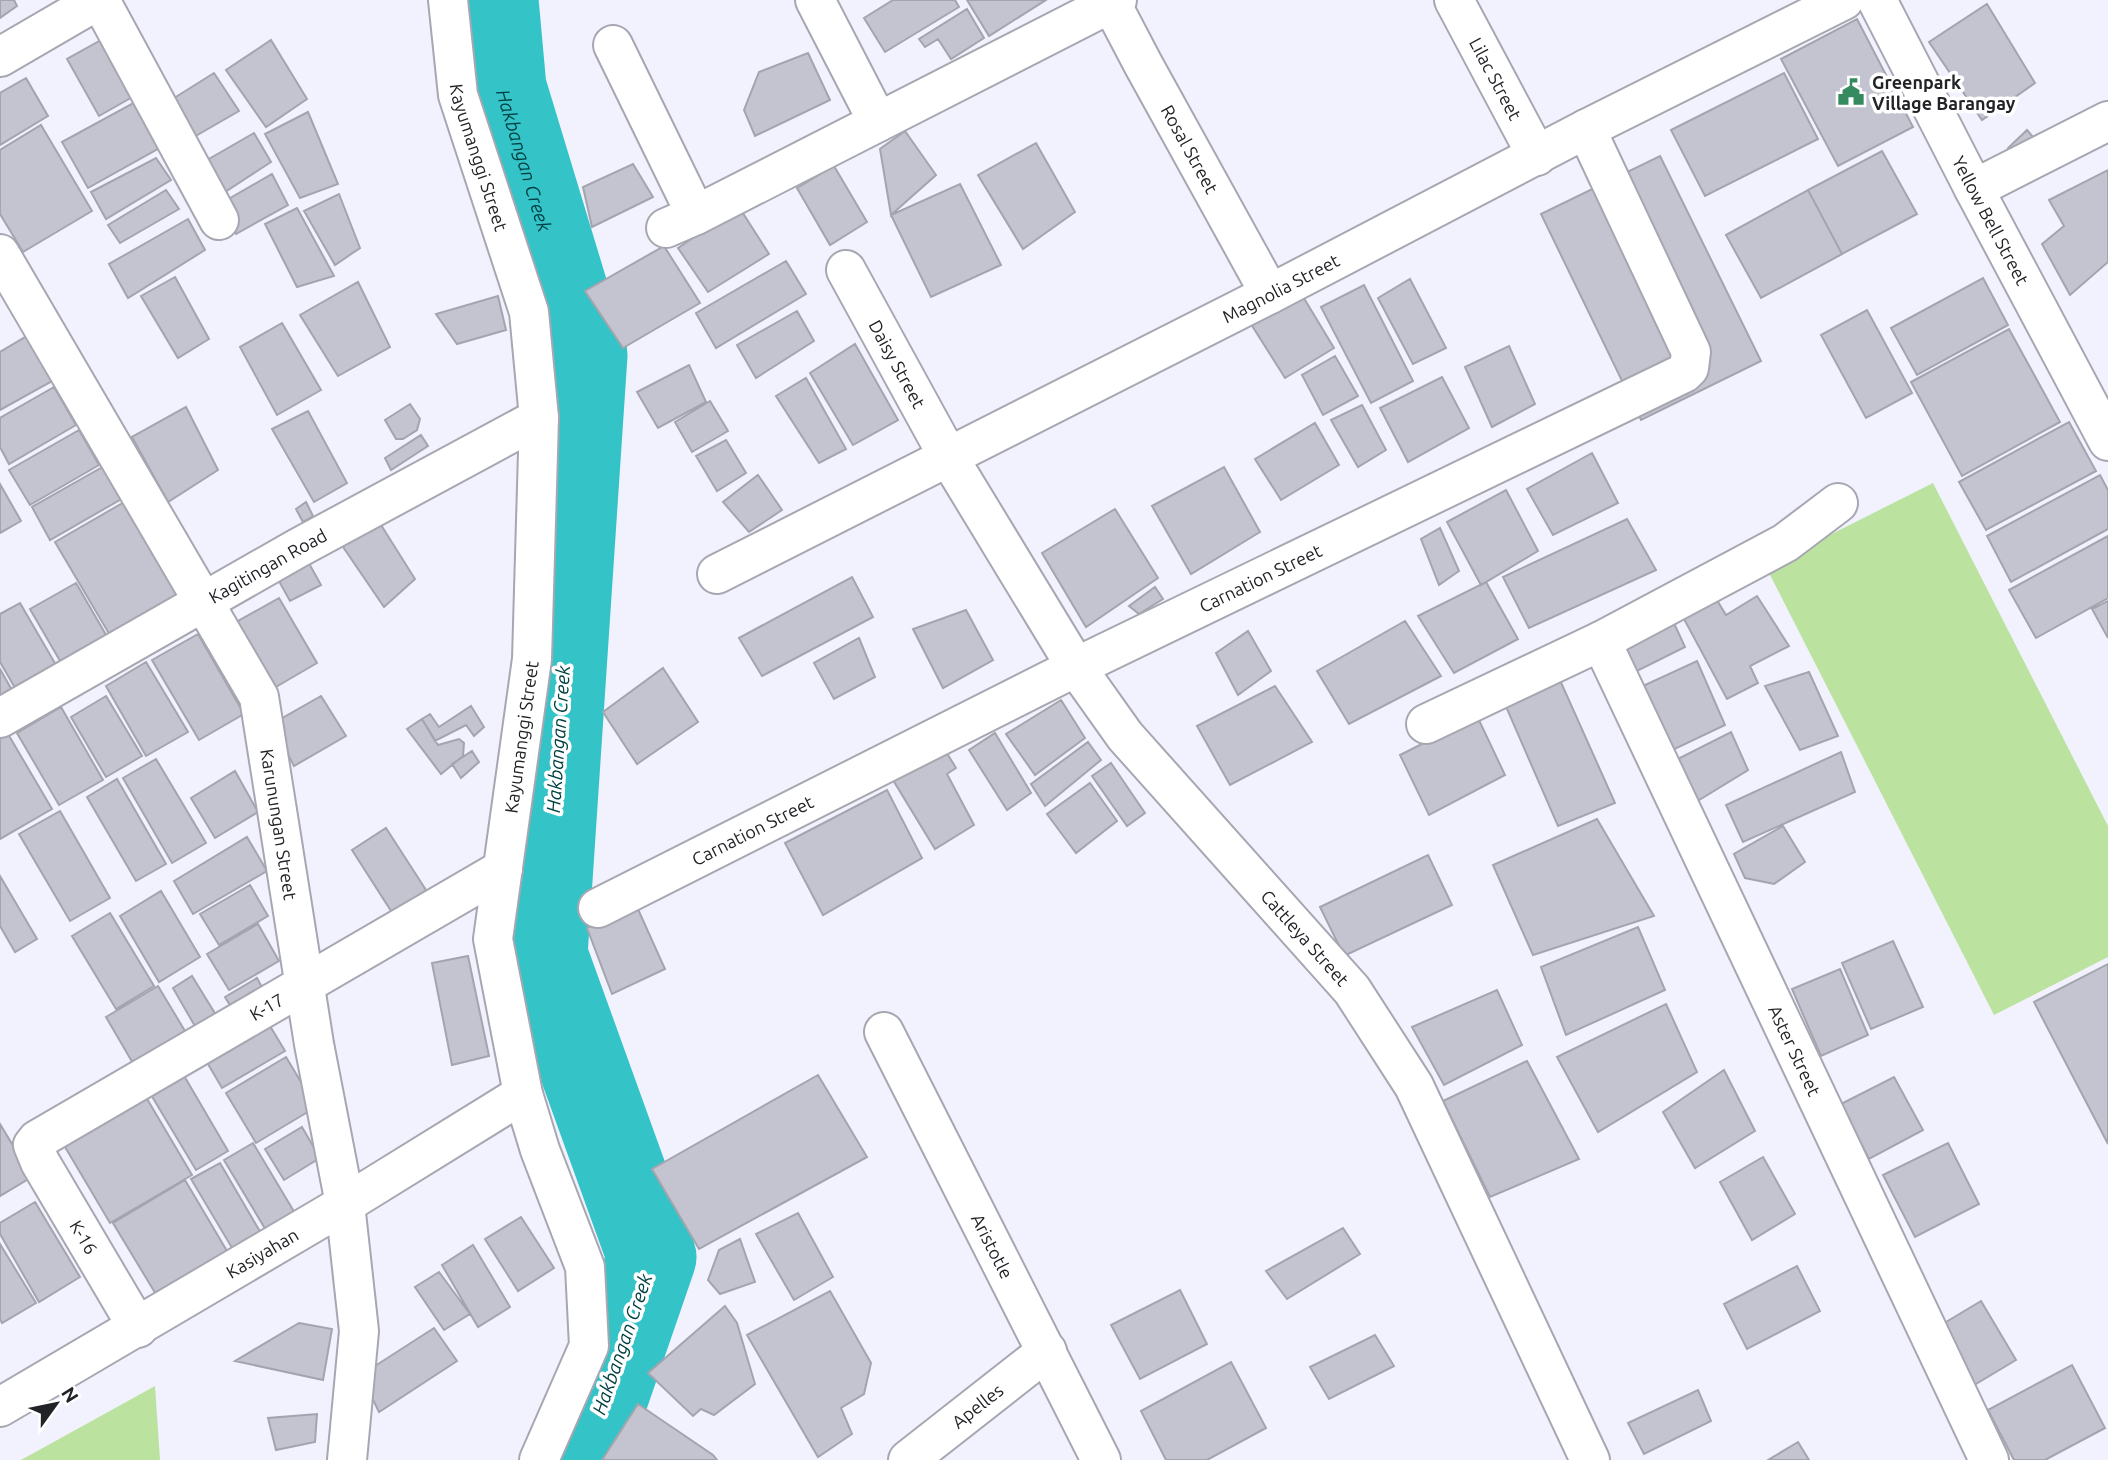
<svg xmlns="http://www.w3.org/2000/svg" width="2108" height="1460" font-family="Ubuntu,sans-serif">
	<rect width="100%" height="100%" fill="#f2f2ff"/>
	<!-- green -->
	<path fill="#bce29f" d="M1933 483 2108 826V957L1994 1015 1766 567Z
		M155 1386 160 1460H21Z"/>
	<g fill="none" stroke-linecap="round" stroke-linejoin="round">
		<!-- river -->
		<path stroke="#34c4c8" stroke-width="89" id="s1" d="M494 0 502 88 583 355 543 955 652 1257 582 1460"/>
	</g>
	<!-- building -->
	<path fill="#c4c4d0" stroke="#a4a4af" stroke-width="2" d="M0 0H14L17 6 0 18Z
		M893 0H955L959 7 885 52 864 18Z
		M967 0H1046L989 36Z
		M1987 4 2035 83 1982 120 1929 42Z
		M967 9 984 38 951 59 938 39 925 47 919 39Z
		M1857 19 1913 127 1838 166 1781 59Z
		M110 35 143 91 99 116 67 59Z
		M271 40 307 99 266 127 226 70Z
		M808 53 830 100 755 136 744 110 759 72Z
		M214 73 239 111 187 141 163 105Z
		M1784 73 1818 139 1705 196 1671 130Z
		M26 78 48 116 0 145V93Z
		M137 101 163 146 88 188 62 142Z
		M308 112 338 184 300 198 265 134Z
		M41 125 92 211 23 252 0 214V150Z
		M2027 130 2038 143 2017 159 2008 148Z
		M905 131 936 175 891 215 880 149Z
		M254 133 271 162 219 196 195 167Z
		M1036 143 1075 212 1023 249 978 175Z
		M1882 151 1917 214 1842 254 1808 190Z
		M1660 156 1761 361 1641 420 1541 214Z
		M156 158 171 180 106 219 91 192Z
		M633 164 653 197 592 227 583 187Z
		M834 166 867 222 830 245 797 188Z
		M2108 170V262L2070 295 2042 244 2064 226 2049 200Z
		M272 174 288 205 236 234 218 205Z
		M960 184 1001 265 931 297 891 215Z
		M166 190 179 209 120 243 108 225Z
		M1808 190 1842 254 1761 298 1726 235Z
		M339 194 360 248 335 265 304 211Z
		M739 207 769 254 708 292 678 248Z
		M297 208 334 276 297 287 265 224Z
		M188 219 205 250 128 298 109 264Z
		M664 246 700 303 623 348 585 291Z
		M786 261 806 294 716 348 696 313Z
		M175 277 209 339 178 358 141 296Z
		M1983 278 2008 325 1917 375 1891 328Z
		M1410 279 1446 348 1413 364 1378 298Z
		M358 282 390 347 338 376 300 315Z
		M1364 285 1413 381 1371 403 1321 307Z
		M1302 295 1334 348 1285 378 1251 324Z
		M498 296 506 330 457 344 436 314Z
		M1867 310 1912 393 1866 418 1821 335Z
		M797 311 814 341 756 378 737 345Z
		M282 323 321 390 277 415 240 347Z
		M2009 329 2060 422 1962 476 1911 382Z
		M27 336 52 381 0 410V352Z
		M855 344 898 420 853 445 810 373Z
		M1509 346 1535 404 1492 427 1465 367Z
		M1335 356 1358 396 1323 415 1302 375Z
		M689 365 706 402 658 428 637 392Z
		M1442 377 1469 428 1408 462 1380 408Z
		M806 378 846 449 819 463 776 396Z
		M54 387 76 425 9 464 0 447V418Z
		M710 401 728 431 692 452 675 422Z
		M410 404 420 419 417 430 403 439H396L385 420Z
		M1362 405 1386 450 1358 467 1331 420Z
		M186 407 218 470 168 502 132 437Z
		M308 411 347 483 314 502 272 429Z
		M2069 422 2096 471 1986 530 1959 482Z
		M1315 423 1339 465 1281 500 1255 459Z
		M79 430 99 465 30 505 9 470Z
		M421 435 428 446 391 470 385 458Z
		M726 440 746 473 717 491 696 456Z
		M1592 453 1618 503 1553 535 1527 489Z
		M106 465 125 497 50 540 32 507Z
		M1224 467 1260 532 1191 574 1152 506Z
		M758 475 782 510 749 532 723 502Z
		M2100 475 2108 490V529L2011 582 1987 536Z
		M0 484 21 521 0 533Z
		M1506 490 1538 551 1481 585 1447 522Z
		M126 501 181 597 111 637 55 542Z
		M306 502 313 516 303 522 296 509Z
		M1115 509 1158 578 1086 627 1042 553Z
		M376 517 415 579 384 607 339 541Z
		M1627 519 1656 570 1529 628 1503 577Z
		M1440 528 1459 571 1439 585 1421 539Z
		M2108 536V598L2036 638 2009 590Z
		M306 558 321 585 290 601 275 574Z
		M852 577 873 617 762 676 739 638Z
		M1486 582 1518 639 1454 673 1418 616Z
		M76 583 113 647 67 673 30 609Z
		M1155 587 1163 599 1139 614 1129 606Z
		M1757 596 1789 646 1750 666 1758 683 1727 699 1683 617 1715 597 1726 615Z
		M279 598 317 663 269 691 231 625Z
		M2108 601V638L2092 609Z
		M20 603 63 677 22 700 0 662V614Z
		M966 610 993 660 943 688 913 629Z
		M1405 621 1441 676 1349 724 1317 671Z
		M1673 621 1685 647 1629 675 1617 648Z
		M1248 631 1271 671 1238 695 1216 653Z
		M198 634 244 714 199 740 152 660Z
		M859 638 875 677 834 699 814 663Z
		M1697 661 1725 725 1662 755 1632 691Z
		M146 662 188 732 146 756 106 686Z
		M663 668 698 722 637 764 603 712Z
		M0 669 17 699 0 709Z
		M1809 672 1838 736 1800 750 1765 686Z
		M1559 678 1615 803 1558 826 1504 702Z
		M1275 686 1312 742 1230 785 1197 726Z
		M106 696 142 756 106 777 71 717Z
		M321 696 346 736 294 766 272 724Z
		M1061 700 1085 738 1035 775 1006 734Z
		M471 706 484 727 474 736 466 725 435 741 422 719 430 714 439 727Z
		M61 707 103 780 59 805 17 733Z
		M1477 716 1505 775 1429 815 1400 755Z
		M422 719 438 745 459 739 464 743 463 756 441 774 407 729Z
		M1731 732 1748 770 1696 802 1670 763Z
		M995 733 1031 793 1007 810 969 750Z
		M8 734 52 809 0 839V739Z
		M1088 742 1101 760 1045 806 1031 784Z
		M945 750 956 768 947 774 974 825 935 849 893 780Z
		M472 751 479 762 461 778 452 764Z
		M1841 752 1855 792 1743 842 1726 805Z
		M156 759 206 843 172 863 123 778Z
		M1111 763 1145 813 1127 826 1092 776Z
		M235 771 258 812 215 838 191 798Z
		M117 779 166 864 136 881 87 797Z
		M1090 783 1117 821 1076 853 1047 814Z
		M887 790 922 858 823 915 785 843Z
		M60 811 110 898 70 921 19 834Z
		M1597 819 1654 916 1533 955 1493 865Z
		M1783 826 1805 862 1774 884 1745 878 1734 854Z
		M386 828 426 890 393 914 352 850Z
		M247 837 267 871 193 914 174 881Z
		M1428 855 1452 905 1344 956 1320 907Z
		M0 876 37 939 15 952 0 926Z
		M250 885 268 916 219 945 200 914Z
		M161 891 200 957 159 982 120 916Z
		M637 907 665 969 612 994 587 928Z
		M110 913 154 986 116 1009 72 936Z
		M258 924 279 961 229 990 207 954Z
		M1638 927 1665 990 1566 1035 1541 967Z
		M1893 941 1923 1007 1871 1029 1842 963Z
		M468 956 489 1056 452 1065 432 963Z
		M2108 964V1144L2034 1002Z
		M1840 969 1868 1035 1821 1056 1792 989Z
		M192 976 221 1023 200 1035 173 988Z
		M257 978 269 1000 238 1018 225 997Z
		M158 986 191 1041 138 1072 106 1017Z
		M1497 990 1522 1045 1444 1085 1412 1027Z
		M1666 1004 1697 1072 1598 1132 1557 1057Z
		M267 1021 285 1051 222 1088 205 1059Z
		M286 1057 316 1107 256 1143 226 1093Z
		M1527 1061 1579 1159 1490 1197 1443 1101Z
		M1724 1070 1755 1131 1695 1168 1663 1112Z
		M183 1074 228 1151 196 1170 150 1093Z
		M818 1075 867 1157 699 1249 652 1169Z
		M1894 1077 1923 1130 1869 1159 1841 1104Z
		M140 1087 192 1175 110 1223 58 1135Z
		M0 1124 32 1177 0 1196Z
		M302 1127 320 1158 284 1180 265 1149Z
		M253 1143 302 1225 273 1242 224 1160Z
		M1948 1143 1979 1204 1915 1237 1883 1175Z
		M1763 1157 1795 1214 1752 1240 1720 1182Z
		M220 1163 269 1247 241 1263 191 1179Z
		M185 1180 237 1268 166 1311 113 1223Z
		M35 1202 80 1277 39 1302 0 1234V1223Z
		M798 1213 833 1277 794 1300 756 1234Z
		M521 1217 554 1268 518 1291 485 1239Z
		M1343 1228 1360 1254 1287 1299 1266 1271Z
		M740 1239 755 1282 720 1294 708 1280 719 1250Z
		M0 1244 36 1303 2 1323 0 1319Z
		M473 1245 510 1307 478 1327 442 1265Z
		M1797 1266 1820 1311 1747 1349 1724 1304Z
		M439 1272 470 1314 444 1330 415 1287Z
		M1180 1290 1207 1344 1140 1379 1111 1325Z
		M830 1291 871 1363 864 1394 841 1408 852 1434 818 1457 747 1335Z
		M1981 1301 2016 1360 1971 1387 1936 1328Z
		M725 1306 737 1323 755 1384 714 1415 701 1409 693 1416 648 1373Z
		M299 1323 332 1329 323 1380 235 1361Z
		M434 1328 457 1361 379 1412 361 1375Z
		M1375 1335 1394 1366 1329 1399 1310 1367Z
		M1231 1362 1266 1428 1207 1460H1166L1141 1411Z
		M2072 1365 2105 1428 2045 1460H2014L1988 1410Z
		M1698 1390 1711 1421 1644 1454 1628 1423Z
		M638 1404 713 1455 717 1460H602Z
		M317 1414 315 1442 276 1450 268 1418Z
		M1798 1442 1809 1460H1768Z"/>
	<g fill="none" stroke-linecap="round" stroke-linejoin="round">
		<defs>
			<g id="minor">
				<path d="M100 0 219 220"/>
				<path id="s2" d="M448 0 458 95 529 312 539 418 532 659 493 939 523 1094 540 1150 585 1267 589 1346 539 1460"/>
				<path d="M815 0 878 122"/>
				<path id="s3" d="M1454 0 1537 156"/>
				<path id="s4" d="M1877 0 1974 189 2108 441"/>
				<path id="s5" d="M1111 3 1143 64 1270 294"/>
				<path d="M613 45 696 215"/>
				<path d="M0 57 98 0"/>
				<path d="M1974 189 2108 121"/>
				<path d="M666 228 696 215 1117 0"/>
				<path id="s6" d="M0 254 259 697 314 1044 345 1204 359 1331 347 1460"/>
				<path id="s7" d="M846 270 949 458 1076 667 1125 736 1352 990 1414 1086 1590 1460"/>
				<path id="s8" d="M717 574 1270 294 1586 129 1844 0"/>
				<path id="s9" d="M1601 641 1989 1460"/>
				<path id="s10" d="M0 718 298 548 539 418"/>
				<path d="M1426 724 1601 641 1785 543 1838 503"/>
				<path id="s11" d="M598 908 1076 667 1684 373 1689 368 1691 352 1586 129"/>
				<path id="s12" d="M884 1032 1101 1460"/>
				<path id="s13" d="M138 1328 40 1162 33 1145 37 1140 503 869"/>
				<path id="s14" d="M0 1407 345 1204 523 1094"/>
				<path id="s15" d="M908 1460 1047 1351"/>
			</g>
		</defs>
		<!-- minor casing -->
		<use href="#minor" stroke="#a7a7b2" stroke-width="42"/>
		<!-- minor -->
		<use href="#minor" stroke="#fff" stroke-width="38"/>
	</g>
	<!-- icons -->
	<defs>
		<symbol id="civic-bare" viewBox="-9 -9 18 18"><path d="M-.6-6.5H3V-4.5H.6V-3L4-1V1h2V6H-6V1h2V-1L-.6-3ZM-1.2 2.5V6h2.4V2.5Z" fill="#358b5f" stroke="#fff" stroke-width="2.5" paint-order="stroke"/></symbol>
	</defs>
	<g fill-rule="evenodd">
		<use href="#civic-bare" x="1832" y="73" width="38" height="38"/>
	</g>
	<g text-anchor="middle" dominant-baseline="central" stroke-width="7" stroke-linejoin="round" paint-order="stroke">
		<!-- street labels -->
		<g font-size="18" fill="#222327" stroke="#fff">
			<text stroke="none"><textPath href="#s3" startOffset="89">Lilac Street</textPath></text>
			<text stroke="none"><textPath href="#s5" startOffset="166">Rosal Street</textPath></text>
			<text stroke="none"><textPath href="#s2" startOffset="161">Kayumanggi Street</textPath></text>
			<text stroke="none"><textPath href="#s4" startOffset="248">Yellow Bell Street</textPath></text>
			<text stroke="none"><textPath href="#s8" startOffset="632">Magnolia Street</textPath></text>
			<text stroke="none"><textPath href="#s7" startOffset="107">Daisy Street</textPath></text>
			<text stroke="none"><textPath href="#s10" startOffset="308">Kagitingan Road</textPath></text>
			<text stroke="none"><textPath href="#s11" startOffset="740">Carnation Street</textPath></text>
			<text transform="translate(521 737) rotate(-82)">Kayumanggi Street</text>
			<text stroke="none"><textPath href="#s6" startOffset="642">Karunungan Street</textPath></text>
			<text stroke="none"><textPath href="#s11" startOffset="173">Carnation Street</textPath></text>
			<text stroke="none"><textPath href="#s7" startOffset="814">Cattleya Street</textPath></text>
			<text stroke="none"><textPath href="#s13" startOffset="483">K-17</textPath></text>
			<text stroke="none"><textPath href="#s9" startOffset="453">Aster Street</textPath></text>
			<text transform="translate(84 1237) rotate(59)">K-16</text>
			<text stroke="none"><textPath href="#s12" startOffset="240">Aristotle</textPath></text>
			<text stroke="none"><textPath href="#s14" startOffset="304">Kasiyahan</textPath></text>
			<text stroke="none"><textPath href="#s15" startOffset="88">Apelles</textPath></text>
		</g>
		<!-- poi labels -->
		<g font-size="18" font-weight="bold" fill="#222327" stroke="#fff" text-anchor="start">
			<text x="1872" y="82">Greenpark<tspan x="1872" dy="21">Village Barangay</tspan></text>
		</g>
		<!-- water labels -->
		<g font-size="19" font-style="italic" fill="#004042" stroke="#fff">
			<text stroke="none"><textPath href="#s1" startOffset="164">Hakbangan Creek</textPath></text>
			<text transform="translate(558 739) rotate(-86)">Hakbangan Creek</text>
			<text transform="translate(622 1344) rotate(-71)">Hakbangan Creek</text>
		</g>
	</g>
	<!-- north arrow -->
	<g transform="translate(56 1404) rotate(57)" stroke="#ffffff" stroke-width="5" paint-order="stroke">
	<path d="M0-5L12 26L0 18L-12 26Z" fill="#222327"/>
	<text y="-10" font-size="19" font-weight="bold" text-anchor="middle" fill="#222327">N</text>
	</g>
</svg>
